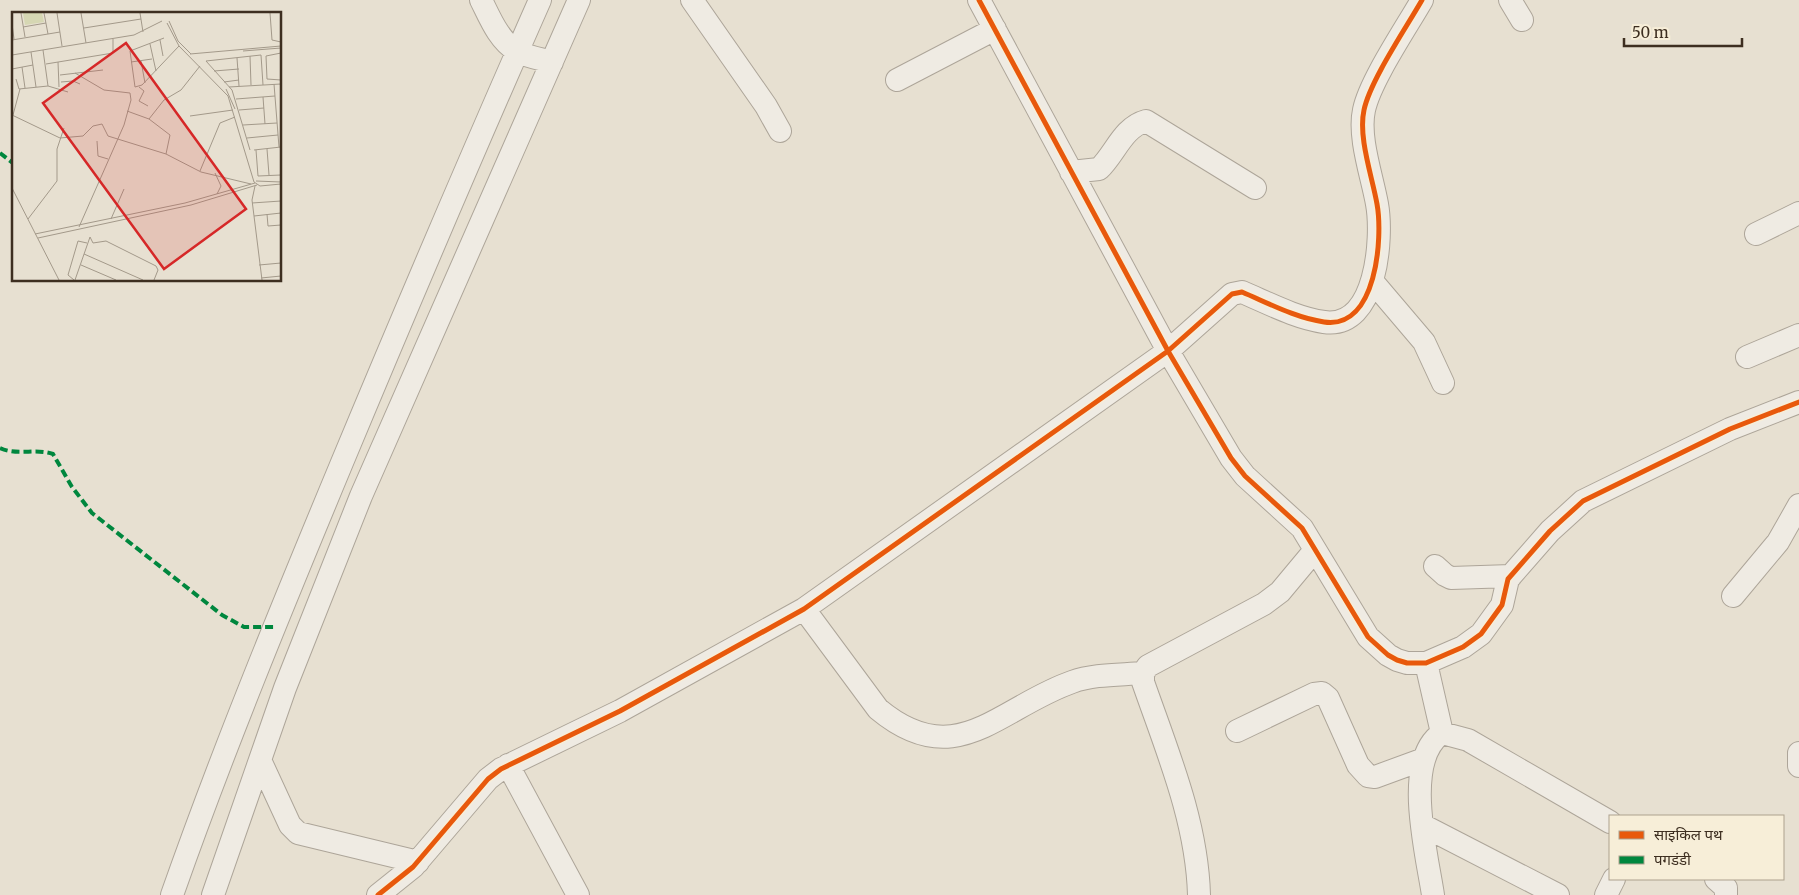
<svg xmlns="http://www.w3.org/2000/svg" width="1799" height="895" font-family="Merriweather,'Noto Sans Devanagari',serif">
	<rect width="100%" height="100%" fill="#e7e0d1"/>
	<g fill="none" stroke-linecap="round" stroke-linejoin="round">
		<defs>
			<path id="minor" d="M481 0C490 18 499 41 517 51 527 57 541 59 552 62
				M692 0 766 106 780 131
				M979 0 1168 351 1231 458 1245 476 1302 528 1368 637 1388 655 1397 660 1407 663H1426L1463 647 1481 634 1502 605 1508 579 1550 531 1583 501 1730 429 1799 402
				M1510 0 1522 20
				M897 80 995 29
				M1071 172 1099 169C1115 154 1123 127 1146 121L1255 188
				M1756 234 1799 213
				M1373 282 1424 342 1443 383
				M1747 357 1799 335
				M1435 566 1445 575 1451 578 1511 576
				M1733 596 1778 542 1799 505
				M804 609 878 709C956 774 998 708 1072 682 1094 674 1120 675 1143 673
				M1426 663 1442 733
				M1237 731 1314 694 1322 693 1328 698 1358 765 1368 776 1375 777 1424 759
				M1799 753V766
				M260 760 290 825 298 833 418 862
				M508 765 578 895
				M1424 826 1558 895
				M1716 879 1726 888V895
				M172 895C223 750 282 607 341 465 406 309 472 154 540 0
				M213 895 285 688 361 496 579 0
				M378 895 413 867 488 779 501 769 620 711 804 609 1168 351 1232 294 1242 292C1268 303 1296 318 1324 322 1377 330 1383 237 1377 204 1372 176 1358 137 1364 110 1370 81 1406 28 1422 0
				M1199 895C1197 821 1167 751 1143 682V673L1148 666 1264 604 1280 592 1315 550
				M1433 895C1427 854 1402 760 1442 733L1468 740 1610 822
				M1606 895 1614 879"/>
		</defs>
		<!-- minor casing -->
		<use href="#minor" stroke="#ada599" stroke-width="24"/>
		<!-- minor -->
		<use href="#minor" stroke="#efebe3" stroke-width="22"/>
		<!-- quiet -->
		<path stroke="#00873e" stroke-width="4" stroke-dasharray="8 4" stroke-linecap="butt" d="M0 153 14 164
			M0 448C17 456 36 448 53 454L72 487 92 513 222 615 244 627H275"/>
		<defs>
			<path id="cycleway" d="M979 0 1168 351 1231 458 1245 476 1302 528 1368 637 1388 655 1397 660 1407 663H1426L1463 647 1481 634 1502 605 1508 579 1550 531 1583 501 1730 429 1799 402
				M378 895 413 867 488 779 501 769 620 711 804 609 1168 351 1232 294 1242 292C1268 303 1296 318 1324 322 1377 330 1383 237 1377 204 1372 176 1358 137 1364 110 1370 81 1406 28 1422 0"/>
		</defs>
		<!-- cycleway casing -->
		<use href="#cycleway" stroke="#f7eed8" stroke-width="8"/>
		<!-- cycleway -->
		<use href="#cycleway" stroke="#e8590c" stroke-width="5"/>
	</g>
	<!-- overview -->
	<g transform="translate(12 12)">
		<rect width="269" height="269" fill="#e7e0d1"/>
		<path d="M11 1H30L32 10 13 13Z" fill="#d6d7b3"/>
		<path fill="none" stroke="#a3998a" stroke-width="1" d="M9 1 13 25M32 1 36 22M45 1 50 34M69 1 74 31M128 1 131 20M258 1 260 28 269 30M157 9 166 29 179 42M155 11 167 34 216 84 242 170 248 174 269 172M0 12 2 27M11 15 34 11M72 16 129 7M152 26 118 39 123 75 130 73 167 34M0 28 48 20M148 28 151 44M138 32 144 59M31 38 36 74M231 39 269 36M19 40 24 75M269 41 254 44 255 67 269 68M178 42 269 34M0 43 122 23 150 9M249 43 251 73M238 44 239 73M225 46 227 74M129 49 133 71M46 50 47 75M119 50 140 47M34 52 101 41V27M10 55 13 76M0 57 21 53M202 59 227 57M63 61 92 78 118 81M48 63 91 58M4 67 7 77 36 74 56 80M49 70 61 69 68 72M212 70 227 68M262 72 267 135M127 75 132 79 127 89 136 94M217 75 269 72M214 77 223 97M251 85 253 112M224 87 263 84M269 96V114M227 98 252 96M115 99 137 107 152 88 169 78 188 54M0 103 48 126 71 124 81 114 90 112 96 124 154 142 189 160 239 172M1 103 8 77M178 104 221 98M137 107 158 123 154 142M231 113 265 111M235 126 266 123M85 129 86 144 96 147M255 137 257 163M238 138 220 78 194 49 249 43M242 138 269 135M244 138 246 164 269 163M188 159 208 111 223 105M203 161 209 174 205 182M244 169 269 170M243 174 240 188 250 268M0 176 47 268M240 191 269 189M255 202 256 214 269 213M242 204 269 201M16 207 45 169V137L52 116M99 207 112 177M67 215 112 113 119 88 118 81M23 222 173 191 243 171M26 226 179 193 245 173M72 242 131 268M69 253 104 268M247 253 269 251M249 266 269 264M62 268 56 263 66 229 75 231M63 268 78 225 81 231 94 229 144 254 146 258 142 268"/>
		<path fill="#d62828" fill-opacity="0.15" stroke="#d62828" stroke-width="2.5" d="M114 31 234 197 152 257 31 91Z"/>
		<rect width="269" height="269" fill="none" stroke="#3d2e20" stroke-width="2.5"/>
	</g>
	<!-- legend -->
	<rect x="1609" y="815" width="175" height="65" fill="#f7eed8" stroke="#ada18e"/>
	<rect x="1619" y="831" width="25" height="8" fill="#e8590c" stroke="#ada18e"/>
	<text x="1654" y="840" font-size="15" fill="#3d2e20">साइकिल पथ</text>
	<rect x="1619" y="856" width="25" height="8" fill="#00873e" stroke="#ada18e"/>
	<text x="1654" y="865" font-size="15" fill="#3d2e20">पगडंडी</text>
	<!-- scale -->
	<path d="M1624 38v8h118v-8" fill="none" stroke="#3d2e20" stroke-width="2.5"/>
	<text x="1632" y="38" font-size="15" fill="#3d2e20" stroke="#f7eed8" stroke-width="4" paint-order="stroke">50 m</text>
</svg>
